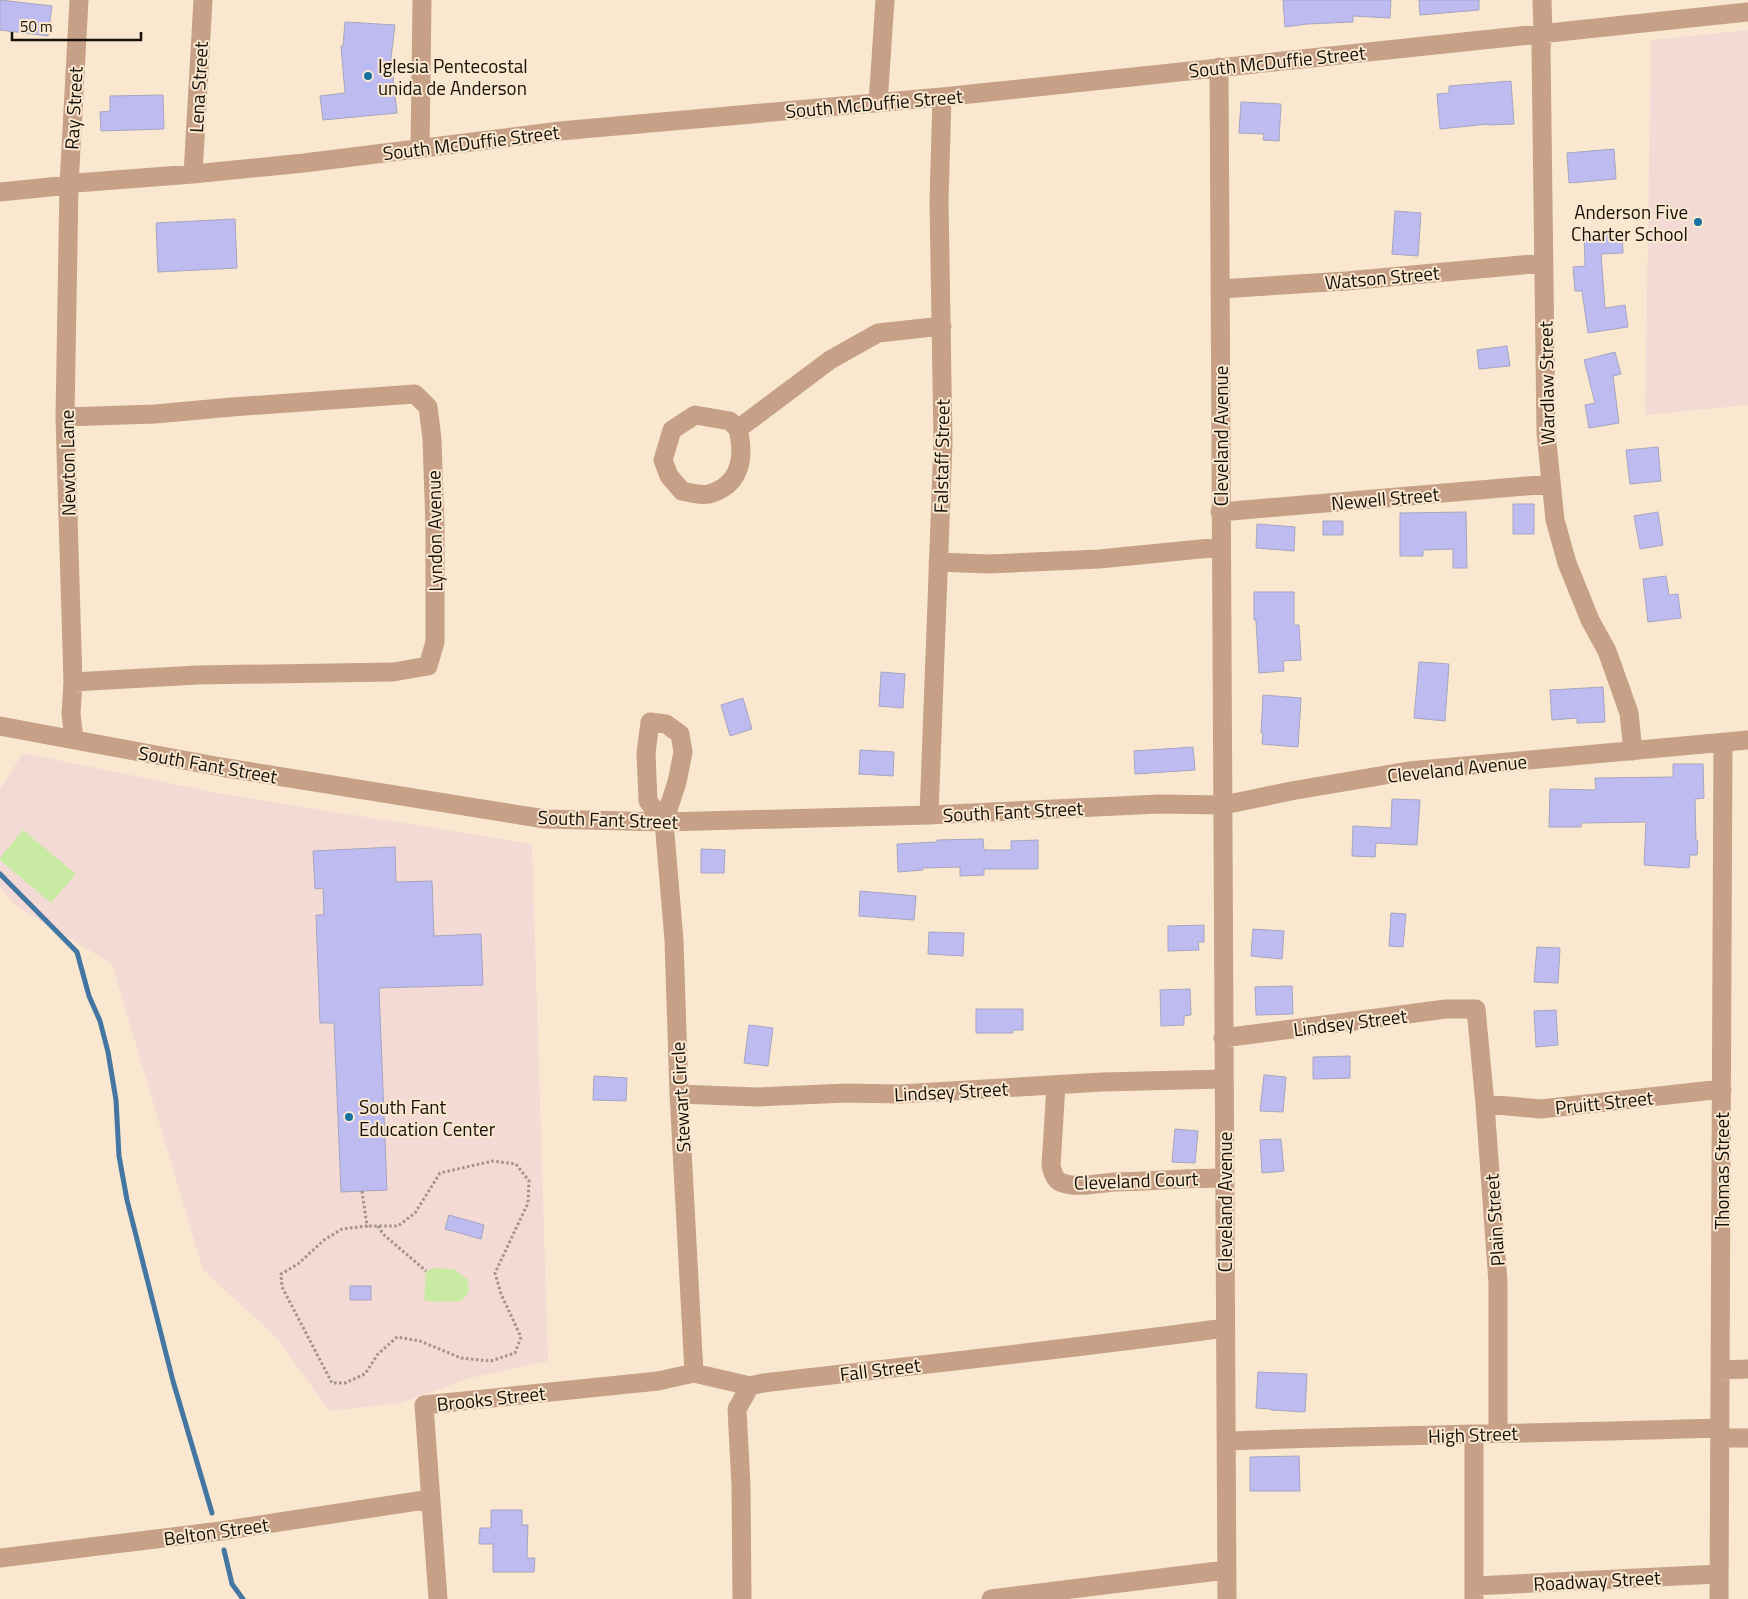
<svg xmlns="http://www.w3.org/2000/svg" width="1748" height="1599" font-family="'Titillium Web',sans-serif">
	<rect width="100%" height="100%" fill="#f9e8cf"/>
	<!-- education -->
	<path fill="#f4dad5" d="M1748 30V405L1645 415 1651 40Z
		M23 753 218 793 532 844 548 1361 470 1378 401 1403 329 1411 277 1338 203 1270 112 964 16 906 0 887V789Z"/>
	<!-- green -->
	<path fill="#c8eaa3" d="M23 830 76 874 51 903 0 860V858Z
		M434 1268 454 1269 468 1280 469 1293 461 1301 434 1302 424 1300 426 1271Z"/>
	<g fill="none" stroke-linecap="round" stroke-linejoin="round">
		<!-- stream -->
		<path stroke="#4476a3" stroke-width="5" d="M0 874 77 952 89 996 100 1021 108 1052 116 1100 119 1156 127 1200 173 1381 212 1513
			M224 1550 232 1584 243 1599"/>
	</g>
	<!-- building -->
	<path fill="#bebbf1" stroke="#a6a5c0" d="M0 0 52 6 48 36 0 30Z
		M1283 0H1391L1390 18 1353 16V22L1307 24 1285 27Z
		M1419 0H1479V10L1420 15Z
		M345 22 395 25 391 58 397 113 323 120 320 96 345 93 341 46H343Z
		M1511 81 1514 124 1488 125V124L1440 129 1437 94 1449 93V86Z
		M163 95 164 129 101 131 100 112 110 111V96Z
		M1241 102 1281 104 1279 141 1263 140 1264 134 1239 133Z
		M1614 149 1616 179 1569 183 1567 153Z
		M1395 211 1421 213 1418 256 1392 254Z
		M235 219 237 268 158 272 156 223Z
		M1584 231H1622L1623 253 1601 254 1605 308 1625 305 1628 327 1588 333 1582 291H1575L1573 267 1585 266Z
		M1507 346 1510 366 1479 369 1477 350Z
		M1615 352 1621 374 1613 376 1619 423 1589 428 1585 405 1595 403 1584 360Z
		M1658 447 1661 481 1630 484 1626 450Z
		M1513 504H1534V534H1513Z
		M1466 512 1467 568H1453V549L1423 550V556H1400V513Z
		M1658 512 1663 545 1640 549 1634 516Z
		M1323 521H1343V535H1323Z
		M1257 524 1295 527 1294 551 1256 548Z
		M1666 576 1669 595 1678 594 1681 618 1648 622 1643 579Z
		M1254 592H1294V625H1299L1301 660 1283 661 1284 671 1259 673 1256 620H1254Z
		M1419 662 1449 664 1445 721 1414 718Z
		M881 672 905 674 903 708 879 706Z
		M1603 687 1605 722 1577 723V718L1552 720 1550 690Z
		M1263 695 1301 698 1298 747 1262 744 1263 733H1261Z
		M743 698 752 729 730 736 721 705Z
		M1193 747 1195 770 1135 774 1134 751Z
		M860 750 894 752 893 776 859 774Z
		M1673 764H1703L1704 798 1695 799 1696 841H1698L1697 855H1690L1689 868 1644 865 1646 822 1581 823V827H1549L1550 789 1596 790 1595 778 1673 777Z
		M1392 799 1420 800 1417 845 1376 843 1375 857 1352 856 1353 826 1391 828Z
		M983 839 984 850H1011V841L1038 840V869H984V875L960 876V867L922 868 923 870 898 872 897 844 937 842V840Z
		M395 847 396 882 432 881 434 936 481 934 483 985 379 988 387 1190 341 1192 334 1023H320L316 915H324L323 888 315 889 313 851Z
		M701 849 725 850 724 873H701Z
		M860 891 916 896 914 920 859 916Z
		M1391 913 1406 914 1403 947 1389 946Z
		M1204 925V942H1198L1199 950 1168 951V926Z
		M1253 929 1284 931 1282 959 1251 956Z
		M929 932 964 933 963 956 928 954Z
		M1537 947 1560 948 1558 983 1534 982Z
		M1292 986 1293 1014 1256 1015 1255 987Z
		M1190 989 1191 1015 1184 1016V1025L1161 1026 1160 990Z
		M976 1009H1023V1030H1013V1033H976Z
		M1556 1010 1558 1045 1536 1047 1534 1011Z
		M749 1025 773 1028 768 1066 744 1063Z
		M1350 1056V1078L1313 1079V1057Z
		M1264 1075 1286 1077 1283 1112 1260 1111Z
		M594 1076 627 1078 626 1101 593 1100Z
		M1175 1129 1198 1131 1195 1163 1172 1162Z
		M1281 1139 1284 1171 1262 1173 1260 1140Z
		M449 1215 484 1225 481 1239 445 1229Z
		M350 1286H371V1300H350Z
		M1258 1372 1307 1374 1305 1412 1271 1410V1409L1256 1408Z
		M1299 1456 1300 1491H1250V1457Z
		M491 1510H522V1525H528L527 1558H535L534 1572H493V1544H479L480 1528H491Z"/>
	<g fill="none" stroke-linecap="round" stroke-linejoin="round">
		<!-- path -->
		<path stroke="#a19482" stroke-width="3" stroke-dasharray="2.5 2.5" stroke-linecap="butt" d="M362 1191 367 1226 342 1229 324 1240 298 1264 281 1274 282 1287 332 1383H345L365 1374 378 1354 397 1337 420 1341 461 1358 491 1361 515 1353 521 1337 501 1294 495 1273 528 1203 529 1181 516 1164 493 1161 440 1173 415 1213 398 1226H367
			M378 1226 383 1234 426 1271"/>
		<!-- minor -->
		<path stroke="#c6a087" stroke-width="19" d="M1542 0 1543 33 1541 48 1546 433 1555 520 1567 563 1590 620 1607 651 1629 713 1633 751
			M1219 67 1227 1599
			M878 103 885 0
			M420 149 422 0
			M193 174 203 0
			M0 192 69 185 76 183 193 174 304 163 560 131 942 97 1748 12
			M1220 289 1346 281 1544 263
			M65 417 155 414 232 407 415 394 428 407 432 439 435 527V642L428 666 393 672 197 675 73 682
			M738 429 730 421 695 415 672 430 663 460 669 476 682 491C690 493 701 496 709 494 741 485 745 458 738 429L830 360 878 333 942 326
			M1220 512 1550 484
			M938 562 989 564 1099 559 1221 547
			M0 726 221 767 545 819 664 822 929 815 1160 804 1224 805 1291 791 1409 771 1748 740
			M74 739 71 714 73 682 65 417 69 185 79 0
			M929 815 943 442 939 201 942 97
			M664 822 648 801 646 753 650 722 666 724 680 734 683 752 677 782 664 822 674 940 679 1094 694 1373
			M1223 1038 1446 1009H1476L1485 1104 1498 1283V1433
			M1056 1085 1051 1166C1053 1172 1054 1179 1060 1182 1076 1189 1098 1183 1115 1182 1151 1181 1187 1178 1224 1178
			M679 1094 757 1097 846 1093 900 1094 1102 1082 1223 1079
			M1485 1104 1541 1109 1722 1089
			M1720 1370 1748 1369
			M1474 1434V1599
			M1720 1438H1748
			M1226 1441C1391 1435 1555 1433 1720 1428
			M0 1558 221 1531 431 1499
			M1474 1586 1719 1574
			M438 1599 424 1405 658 1381 694 1373 750 1386
			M742 1599 741 1486 737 1409 750 1386 763 1383C917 1365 1071 1349 1225 1328
			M991 1599 1226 1570
			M1719 1599 1723 742"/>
	</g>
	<!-- markers -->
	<g fill="#1771a0" stroke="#f9e8cf" stroke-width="2">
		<circle cx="368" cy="76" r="5"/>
		<circle cx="1698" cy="222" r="5"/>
		<circle cx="349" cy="1117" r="5"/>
	</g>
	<g text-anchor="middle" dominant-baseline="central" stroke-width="4" stroke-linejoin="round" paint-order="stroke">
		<!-- street labels -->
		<g font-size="19" fill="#161008" stroke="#f9e8cf">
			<text transform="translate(1277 61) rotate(-6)">South McDuffie Street</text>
			<text transform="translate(198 87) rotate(-87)">Lena Street</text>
			<text transform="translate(874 103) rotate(-5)">South McDuffie Street</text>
			<text transform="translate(73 108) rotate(-87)">Ray Street</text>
			<text transform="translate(471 142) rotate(-7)">South McDuffie Street</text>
			<text transform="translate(1382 277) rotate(-5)">Watson Street</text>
			<text transform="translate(1546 383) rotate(-91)">Wardlaw Street</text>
			<text transform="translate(1220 436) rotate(-90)">Cleveland Avenue</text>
			<text transform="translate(941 456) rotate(-89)">Falstaff Street</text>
			<text transform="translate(67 463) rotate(-91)">Newton Lane</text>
			<text transform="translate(1385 498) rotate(-5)">Newell Street</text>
			<text transform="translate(434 531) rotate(-91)">Lyndon Avenue</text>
			<text transform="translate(208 764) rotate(10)">South Fant Street</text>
			<text transform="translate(1457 768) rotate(-6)">Cleveland Avenue</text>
			<text transform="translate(1013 811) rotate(-3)">South Fant Street</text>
			<text transform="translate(608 819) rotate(2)">South Fant Street</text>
			<text transform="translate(1350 1022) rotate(-7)">Lindsey Street</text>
			<text transform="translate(951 1091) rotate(-3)">Lindsey Street</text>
			<text transform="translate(680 1097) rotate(-93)">Stewart Circle</text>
			<text transform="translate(1604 1102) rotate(-6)">Pruitt Street</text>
			<text transform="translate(1721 1171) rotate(-90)">Thomas Street</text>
			<text transform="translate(1136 1180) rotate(-2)">Cleveland Court</text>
			<text transform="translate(1224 1202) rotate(-90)">Cleveland Avenue</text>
			<text transform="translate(1494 1220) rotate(-94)">Plain Street</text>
			<text transform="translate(880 1369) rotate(-7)">Fall Street</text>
			<text transform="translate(491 1398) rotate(-6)">Brooks Street</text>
			<text transform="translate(1473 1434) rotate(-2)">High Street</text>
			<text transform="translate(216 1531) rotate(-8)">Belton Street</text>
			<text transform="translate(1597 1580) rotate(-3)">Roadway Street</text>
		</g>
		<!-- poi labels -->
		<g font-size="19" fill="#161008" stroke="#f9e8cf" text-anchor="start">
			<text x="378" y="65">Iglesia Pentecostal<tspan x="378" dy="22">unida de Anderson</tspan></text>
			<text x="1688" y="211" text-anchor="end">Anderson Five<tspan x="1688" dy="22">Charter School</tspan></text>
			<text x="359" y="1106">South Fant<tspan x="359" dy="22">Education Center</tspan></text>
		</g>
	</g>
	<!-- scale -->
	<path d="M12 32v8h129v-8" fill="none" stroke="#161008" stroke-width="2.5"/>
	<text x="20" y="32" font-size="15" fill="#161008" stroke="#f9e8cf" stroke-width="4" paint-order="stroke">50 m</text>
</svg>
